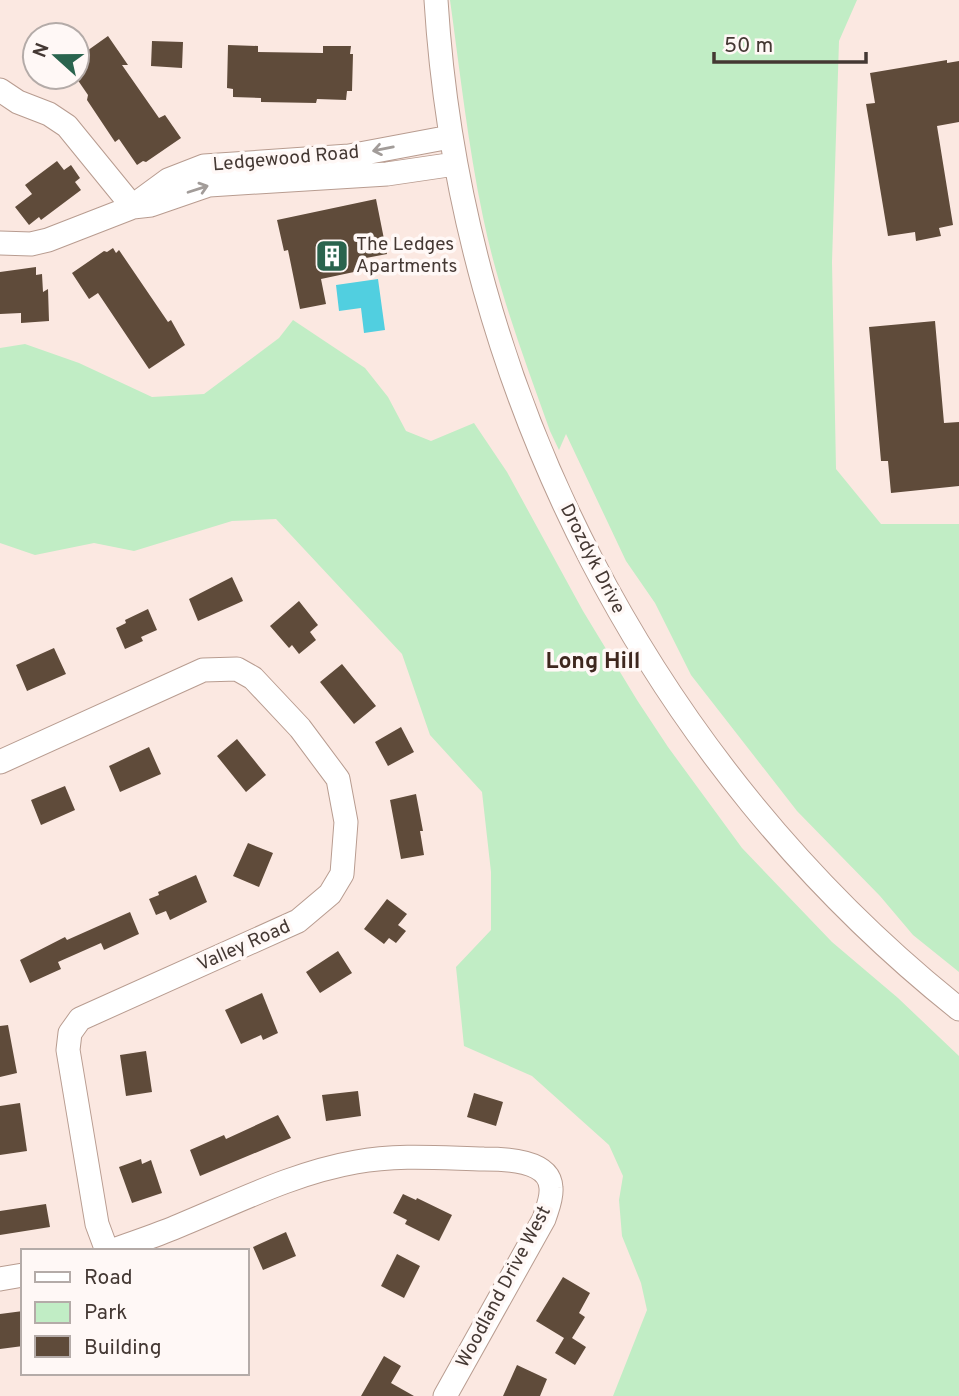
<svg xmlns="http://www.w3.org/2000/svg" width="959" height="1396" font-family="Overpass,sans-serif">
	<rect width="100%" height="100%" fill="#fbe8e1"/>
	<!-- green -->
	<path fill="#c1edc5" d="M450 0H857L839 41 832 262 836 469 881 524H959V972L913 935 880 896 797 811 691 675 655 603 626 561 566 434 559 450 550 431C525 361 498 290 483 217 468 145 460 72 450 0Z
		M293 320 365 368 388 397 406 431 431 441 474 423 507 472 583 611 637 700 668 747 742 848 832 942 898 998 959 1056V1396H613L647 1310 641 1283 622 1236 619 1200 623 1176 609 1145 532 1076 464 1046 456 967 491 930V872L482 792 430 735 402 654 276 519 232 521 134 551 94 543 35 555 0 543V348L25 344 79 363 152 397 204 394 279 338Z"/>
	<!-- water -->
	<path fill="#51cfe0" d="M378 279 385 330 364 333 361 308 339 311 336 285Z"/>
	<!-- building -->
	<path fill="#5f4b3a" d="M108 36 128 65H122L159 118 165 115 181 138 146 162 143 161 137 165 119 139 115 142 87 100 88 95 77 79V58Z
		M152 41 183 42 182 68 151 66Z
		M228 45 258 46V52L323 53V46H351L350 54H353L352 91H347L346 100 317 99 316 103 261 102V98L233 97V89L227 88Z
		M947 60V63L959 61V122L937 126 953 225 939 228 941 236 916 241 915 232 888 236 866 104 875 103 870 73Z
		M57 161 64 170 71 165 80 178 75 182 81 190 41 220 39 217 29 225 15 207 32 194 25 185Z
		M376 199 387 254 366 258 368 269 321 279 326 304 300 309 288 250 284 251 277 220Z
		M113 248 116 253 119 250 168 322 171 320 185 345 149 369 98 293 89 299 72 273 104 251 107 252Z
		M36 267V275L42 274 43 292 48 289 49 321 21 323V313L0 314V272Z
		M935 321 944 423 959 422V486L891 493 888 461H881L869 327Z
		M232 577 243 601 198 621 189 599Z
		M299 601 318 625 310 632 316 640 299 654 292 645 289 648 270 626Z
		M148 609 157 630 141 637 143 641 125 649 116 628 126 623 125 620Z
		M54 648 66 674 27 691 16 665Z
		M342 664 376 706 354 724 320 682Z
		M401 727 414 752 388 766 375 742Z
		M237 739 266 775 246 792 217 756Z
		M149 747 161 774 120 792 109 766Z
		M65 786 75 810 41 825 31 800Z
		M416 794 423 831H420L424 855 401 859 390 800Z
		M248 843 273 853 259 887 233 876Z
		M196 875 207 902 170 920 166 911 156 915 149 899 159 895 158 892Z
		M387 899 407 914 398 925 406 931 396 943 389 938 384 944 364 929Z
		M130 912 139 934 104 950 101 943 58 962 61 969 30 983 20 960 65 937 67 940Z
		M338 951 352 973 320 993 306 972Z
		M262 993 278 1033 263 1040 261 1035 241 1044 225 1010Z
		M8 1025 17 1073 0 1077V1026Z
		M146 1051 152 1092 126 1096 120 1055Z
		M358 1091 361 1116 326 1121 322 1095Z
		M474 1093 503 1102 496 1126 467 1117Z
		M20 1103 27 1151 0 1155V1106Z
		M278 1115 291 1138 200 1176 190 1150 224 1135 226 1139Z
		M141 1159 142 1164 151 1160 162 1193 132 1203 119 1167Z
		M403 1194 416 1200 417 1198 452 1215 439 1241 405 1224 407 1220 393 1213Z
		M46 1204 50 1227 0 1235V1211Z
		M286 1232 296 1256 263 1270 253 1247Z
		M397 1254 420 1266 404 1298 381 1286Z
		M563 1277 590 1293 579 1313 585 1317 572 1338 586 1347 575 1365 555 1353 564 1338 536 1321Z
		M23 1311V1346L0 1349V1314Z
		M384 1356 401 1366 391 1383 414 1396H361Z
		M517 1365 547 1379 540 1396H503Z"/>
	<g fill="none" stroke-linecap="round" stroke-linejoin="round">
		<defs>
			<path id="minor" d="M436 0C460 392 652 764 959 1009
				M0 90 18 102 49 114 67 126 133 207
				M138 202 168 180 204 166 349 156 450 137
				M0 243 31 244 48 240 133 207 151 205 209 185 387 174 455 164
				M0 762 203 670 237 669 253 678 300 728 338 779 346 822 342 874 330 894 298 921 80 1019 70 1033 68 1050 97 1224 107 1251
				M111 1251C132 1243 155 1236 176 1227 235 1203 293 1173 356 1162 398 1154 442 1158 484 1159 505 1159 550 1160 551 1188 552 1199 547 1209 544 1219L445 1396
				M0 1279 23 1275"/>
		</defs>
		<!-- minor casing -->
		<use href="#minor" stroke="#b89c90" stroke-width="25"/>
		<!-- minor -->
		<use href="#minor" stroke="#fff" stroke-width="23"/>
	</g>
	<!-- one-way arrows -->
	<defs><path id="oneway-shaft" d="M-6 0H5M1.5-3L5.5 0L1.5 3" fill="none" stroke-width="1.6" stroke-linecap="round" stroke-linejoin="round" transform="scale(1.75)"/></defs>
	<g stroke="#a29c99">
		<use href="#oneway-shaft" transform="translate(383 149) rotate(169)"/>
		<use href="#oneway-shaft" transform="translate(198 189) rotate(-18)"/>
	</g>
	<!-- icons -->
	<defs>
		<symbol id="building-square" viewBox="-11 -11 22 22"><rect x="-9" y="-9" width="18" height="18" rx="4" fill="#2a644e" stroke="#fff8f6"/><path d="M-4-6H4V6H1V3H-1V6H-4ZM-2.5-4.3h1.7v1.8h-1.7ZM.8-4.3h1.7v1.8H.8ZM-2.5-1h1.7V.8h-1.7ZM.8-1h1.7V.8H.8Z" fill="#fff"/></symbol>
	</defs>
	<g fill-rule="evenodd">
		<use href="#building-square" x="313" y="237" width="38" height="38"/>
	</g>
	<g text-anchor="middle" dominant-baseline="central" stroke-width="7" stroke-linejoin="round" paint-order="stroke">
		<!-- street labels -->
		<g font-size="19" fill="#443833" stroke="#fff8f6">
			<text transform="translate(286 159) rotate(-5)">Ledgewood Road</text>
			<text transform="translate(592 559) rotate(63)">Drozdyk Drive</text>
			<text transform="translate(244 946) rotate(-24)">Valley Road</text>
			<text transform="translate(504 1287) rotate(-62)">Woodland Drive West</text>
		</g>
		<!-- poi labels -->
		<g font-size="19" fill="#443833" stroke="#fff8f6" text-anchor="start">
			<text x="356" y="245">The Ledges<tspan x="356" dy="22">Apartments</tspan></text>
		</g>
		<!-- quarter labels -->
		<g font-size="23" font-weight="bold" fill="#3e271e" stroke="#fff8f6">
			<text x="593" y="662">Long Hill</text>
		</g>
	</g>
	<!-- legend -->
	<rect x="21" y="1249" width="228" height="126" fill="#fff8f6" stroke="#b4aba8" stroke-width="2"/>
	<rect x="35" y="1272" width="35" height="10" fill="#ffffff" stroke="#b4aba8" stroke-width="2"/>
	<text x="84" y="1284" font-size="21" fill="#443833">Road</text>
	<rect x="35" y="1302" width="35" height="21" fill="#c1edc5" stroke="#b4aba8" stroke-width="2"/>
	<text x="84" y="1319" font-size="21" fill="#443833">Park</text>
	<rect x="35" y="1336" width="35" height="21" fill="#5f4b3a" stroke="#b4aba8" stroke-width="2"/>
	<text x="84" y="1354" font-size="21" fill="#443833">Building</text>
	<!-- north arrow -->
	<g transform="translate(56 56) rotate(291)"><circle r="33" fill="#fff8f6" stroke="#b4aba8" stroke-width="2"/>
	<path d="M0-5L12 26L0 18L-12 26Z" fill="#2a644e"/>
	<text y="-10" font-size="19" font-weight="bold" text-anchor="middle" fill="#443833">N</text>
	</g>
	<!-- scale -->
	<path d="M714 52v10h152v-10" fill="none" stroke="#443833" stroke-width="3.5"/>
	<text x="724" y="52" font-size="21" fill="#443833" stroke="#fff8f6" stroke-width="5" paint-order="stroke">50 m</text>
</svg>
